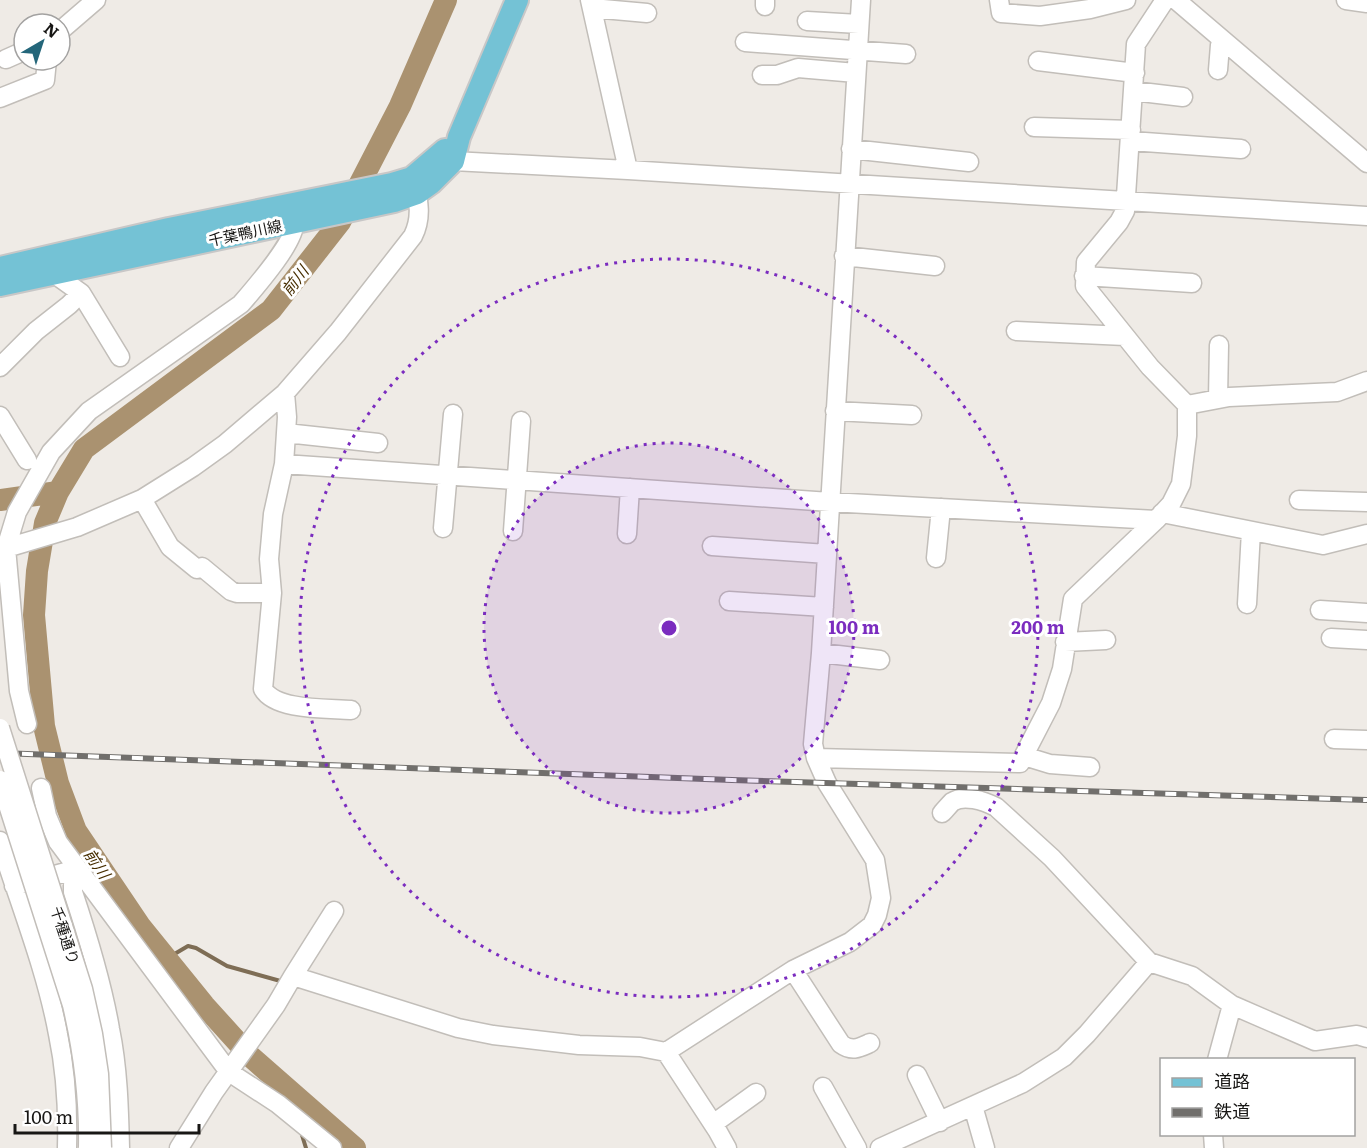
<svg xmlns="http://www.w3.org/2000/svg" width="1367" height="1148" font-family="Literata,'Noto Sans JP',serif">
	<rect width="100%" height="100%" fill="#efebe6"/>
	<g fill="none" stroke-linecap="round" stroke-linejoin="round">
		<!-- stream -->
		<path stroke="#7e6d55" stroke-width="4" d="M166 959 188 946 196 948 227 966 284 982
			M288 1090 294 1107
			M301 1132 306 1148"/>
		<!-- river -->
		<path stroke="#aa9270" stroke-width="22" d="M0 500 58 492
			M355 1148 250 1056 204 1005 140 926 76 831 58 783 44 726 34 615 37 571 45 523 58 492 84 449 271 310 340 222 400 106 446 0"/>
		<defs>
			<path id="minor" d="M590 0 628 170
				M999 0 1001 13 1040 16 1090 9 1126 0
				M1176 0 1367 163
				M1346 0 1367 3
				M765 6V0
				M592 8 647 13
				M807 21 859 24
				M60 31 96 0
				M745 42 906 54
				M6 59 24 51
				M1038 61 1135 73
				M1218 70 1220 45 1227 44
				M762 75H777L798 68 856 73
				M1133 91 1183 97
				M0 98 45 80 47 60
				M1034 127 1131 130
				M1131 141 1241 149
				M851 149 969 162
				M453 161 628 170 1367 216
				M844 256 935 266
				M53 273 81 293 120 357
				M1084 276 1192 283
				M1016 331 1125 336
				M0 367 36 331 69 305 81 293
				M285 393 287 417 284 464 273 514 269 559 272 593 263 689C276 711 328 708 351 710
				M1218 399 1219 345
				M1187 405 1229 397 1337 392 1367 381
				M835 411 912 415
				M0 416 27 460
				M286 433 378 443
				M284 464 830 502 1156 520
				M142 499 170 547 197 569 202 567 231 591 237 593H272
				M1299 500 1367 502
				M1162 513 1323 545 1367 534
				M443 528 453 414
				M513 531 521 421
				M627 534 630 488
				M712 546 827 554
				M0 550 77 527 142 499 193 467 225 444 285 393 338 332 413 236C422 218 419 201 414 182
				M936 558 941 508
				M729 601 824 607
				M1247 604 1251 531
				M1320 610 1367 613
				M1331 638 1367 640
				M1065 642 1106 640
				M821 653 880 660
				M27 724 19 691 6 548 17 512 51 452 89 411 241 304C253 290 298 239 294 222
				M1334 739 1367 740
				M1024 756 1050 764 1090 767
				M816 758 1020 763 1051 703 1062 669 1073 599 1156 520 1171 504 1181 484 1187 436V405L1150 367 1085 286 1086 262 1119 222 1125 211 1136 44 1165 0
				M41 788 47 816 58 842 229 1072 278 1104 332 1148
				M942 813C945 810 949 805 952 802 964 794 984 801 996 807L1052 858 1149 962 1192 976 1232 1005 1315 1041 1357 1035 1367 1038
				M0 841C20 905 46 969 58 1034 66 1072 68 1110 67 1148
				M14 886 66 872 73 880V892C88 937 102 982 110 1029 118 1068 119 1108 120 1148
				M793 970 841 1044C852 1052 859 1048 870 1043
				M293 976 458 1028 493 1035 579 1045 640 1047 666 1052 717 1130 727 1148
				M666 1052 793 970 850 942 872 925 877 915 881 898 875 860 827 783 816 758 813 744 821 653 861 0
				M1217 1060 1232 1005
				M917 1075 940 1122
				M823 1087 857 1148
				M973 1106 985 1148
				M713 1124 756 1093
				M1213 1134 1214 1148
				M179 1148 214 1092 276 1005 293 976 334 911
				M880 1148 1023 1083 1064 1057 1087 1034 1149 962"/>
			<path id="major" d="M0 268 169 229 392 184 412 178 445 150
				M0 285 394 201 417 193 431 183 453 161 459 137 517 0"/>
		</defs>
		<!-- minor casing -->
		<use href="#minor" stroke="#c2beb9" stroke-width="21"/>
		<!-- major casing -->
		<use href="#major" stroke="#c8c7c7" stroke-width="26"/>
		<!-- minor -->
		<use href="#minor" stroke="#fff" stroke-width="18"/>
		<!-- major -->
		<use href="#major" stroke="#74c2d5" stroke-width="22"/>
		<defs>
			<path id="rail" d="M0 753 732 780 1367 800"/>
		</defs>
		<!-- rail casing -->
		<use href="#rail" stroke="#716f6c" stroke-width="6"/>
		<!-- rail -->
		<use href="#rail" stroke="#fff" stroke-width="4" stroke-dasharray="11" stroke-linecap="butt"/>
		<defs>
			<path id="minor-bridge" d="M0 728 83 989 93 1034 99 1074 102 1148
				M0 780 72 1005C83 1052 89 1099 88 1148"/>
		</defs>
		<!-- minor-bridge casing -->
		<use href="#minor-bridge" stroke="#c2beb9" stroke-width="21" stroke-linecap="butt"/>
		<!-- minor-bridge -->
		<use href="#minor-bridge" stroke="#fff" stroke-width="18"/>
	</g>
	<!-- distance rings -->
	<circle cx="669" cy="628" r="185" fill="#7b2cbf" fill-opacity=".12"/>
	<g fill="none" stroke="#7b2cbf" stroke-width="3" stroke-dasharray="3 6">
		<circle cx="669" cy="628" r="185"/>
		<circle cx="669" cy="628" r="369"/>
	</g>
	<g text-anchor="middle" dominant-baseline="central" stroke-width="6" stroke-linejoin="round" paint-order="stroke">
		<!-- street labels -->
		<g font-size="15" fill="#181715" stroke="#fff">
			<text transform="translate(245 232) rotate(-12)">千葉鴨川線</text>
			<text transform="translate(66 935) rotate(72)">千種通り</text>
		</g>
		<!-- water labels -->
		<g font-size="16" font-style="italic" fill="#472e00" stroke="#fff">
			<text transform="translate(294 280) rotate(-52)">前川</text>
			<text transform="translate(98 863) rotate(56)">前川</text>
		</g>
	</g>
	<circle cx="669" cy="628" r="9" fill="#7b2cbf" stroke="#fff" stroke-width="3"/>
	<g font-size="18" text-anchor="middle" font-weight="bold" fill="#7b2cbf" stroke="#fff" stroke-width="6" stroke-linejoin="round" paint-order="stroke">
		<text x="854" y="634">100 m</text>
		<text x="1038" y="634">200 m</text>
	</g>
	<!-- legend -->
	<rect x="1160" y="1058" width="195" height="78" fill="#ffffff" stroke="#a3a2a1" stroke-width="1.5"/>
	<rect x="1172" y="1078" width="30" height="9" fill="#74c2d5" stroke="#a3a2a1" stroke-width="1.5"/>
	<text x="1214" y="1088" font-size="18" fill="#181715">道路</text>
	<rect x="1172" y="1108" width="30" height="9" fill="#716f6c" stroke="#a3a2a1" stroke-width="1.5"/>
	<text x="1214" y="1118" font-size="18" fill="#181715">鉄道</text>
	<!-- north arrow -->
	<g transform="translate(42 42) rotate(39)"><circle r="28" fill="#ffffff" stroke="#a3a2a1" stroke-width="1.5"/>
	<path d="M0-4.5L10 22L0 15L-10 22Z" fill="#24667a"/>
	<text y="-9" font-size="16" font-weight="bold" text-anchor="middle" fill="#181715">N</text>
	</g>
	<!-- scale -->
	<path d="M15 1124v9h184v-9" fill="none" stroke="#181715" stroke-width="3"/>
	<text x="24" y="1124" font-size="18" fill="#181715" stroke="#ffffff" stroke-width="4.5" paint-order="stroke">100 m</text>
</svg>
